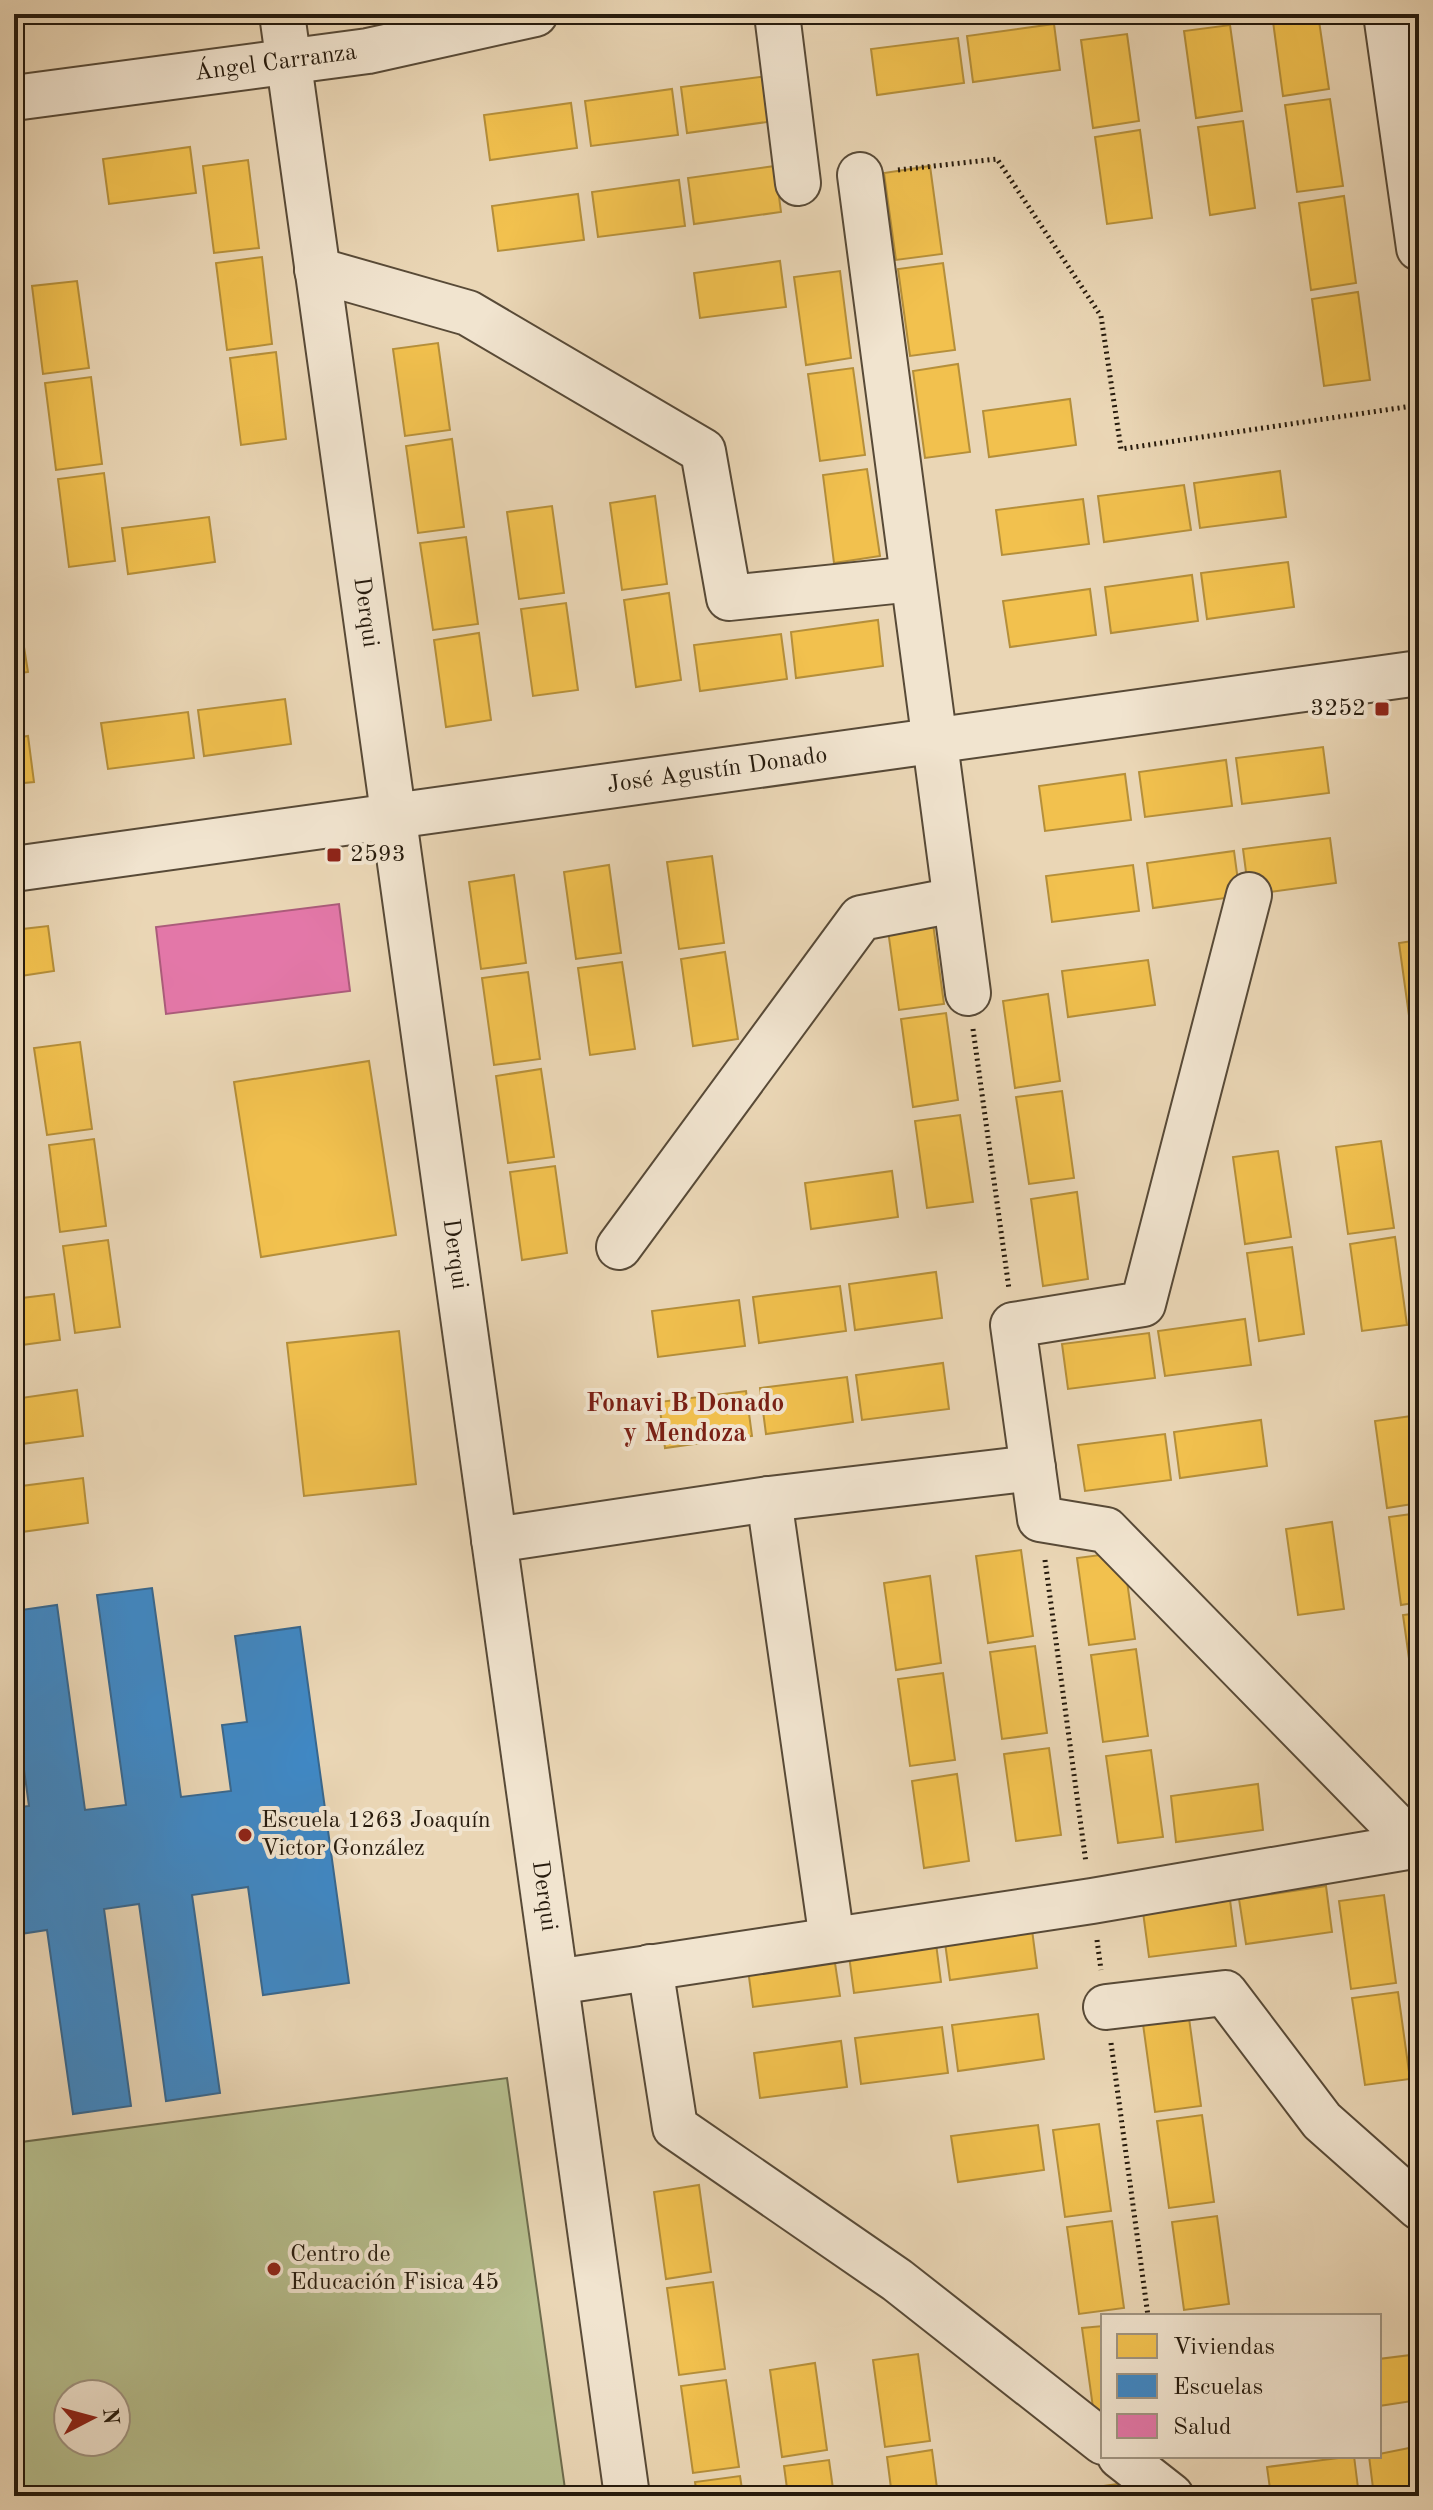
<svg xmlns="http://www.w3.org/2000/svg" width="1433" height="2510" font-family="'Old Standard TT',serif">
	<rect width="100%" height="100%" fill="#ead6b5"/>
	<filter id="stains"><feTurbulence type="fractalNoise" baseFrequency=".0025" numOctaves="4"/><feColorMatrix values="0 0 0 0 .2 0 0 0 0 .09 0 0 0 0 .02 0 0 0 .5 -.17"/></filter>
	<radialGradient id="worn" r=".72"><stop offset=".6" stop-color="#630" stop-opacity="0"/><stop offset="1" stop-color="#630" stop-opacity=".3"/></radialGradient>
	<!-- green -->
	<path fill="#b6be8d" stroke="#6e6c4d" stroke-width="2" fill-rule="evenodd" d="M507 2078 566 2496H14V2143ZM68 2394H116V2442H68Z"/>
	<!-- homes -->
	<path fill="#f2c14e" stroke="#b58f3a" stroke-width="2" d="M1272 14H1318L1329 89 1283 96Z
		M1054 24 1060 70 973 82 967 36Z
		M1230 25 1242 111 1196 118 1184 31Z
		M1127 34 1139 121 1093 128 1081 40Z
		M958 38 964 83 877 95 871 49Z
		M768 76 774 121 687 133 681 87Z
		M672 89 678 135 591 146 585 101Z
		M1330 99 1343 186 1297 192 1285 105Z
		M571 103 577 148 490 160 484 115Z
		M1243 121 1255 208 1210 215 1198 127Z
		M1140 130 1152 218 1107 224 1095 137Z
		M190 147 196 193 109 204 103 159Z
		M248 160 259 248 214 253 203 166Z
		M775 166 781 212 694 224 688 178Z
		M930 166 942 254 896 260 884 173Z
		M679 180 685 226 598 237 592 192Z
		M578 194 584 240 498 251 492 206Z
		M1344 196 1356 283 1311 290 1299 203Z
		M262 257 272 344 227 350 216 263Z
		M780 261 786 307 700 318 694 273Z
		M943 263 955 350 910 356 898 269Z
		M840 271 851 358 806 365 794 277Z
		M77 281 89 368 43 374 32 286Z
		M1358 292 1370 380 1324 386 1312 299Z
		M438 343 450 430 405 436 393 349Z
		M276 352 286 439 241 445 230 358Z
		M958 364 970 452 925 458 913 371Z
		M853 368 865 455 820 461 808 374Z
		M91 377 102 464 56 470 45 383Z
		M1070 399 1076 445 989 457 983 411Z
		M452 439 464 527 418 533 406 446Z
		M867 469 880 556 834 563 823 475Z
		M1280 471 1286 517 1200 528 1194 483Z
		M104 473 115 561 69 567 58 479Z
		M1184 485 1191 530 1104 542 1098 496Z
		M655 496 667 584 622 590 610 503Z
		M1083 499 1089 544 1002 555 996 510Z
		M552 506 564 593 519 599 507 512Z
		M209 517 215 562 128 574 122 528Z
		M466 537 478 624 433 630 420 543Z
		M1288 562 1294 607 1207 619 1201 573Z
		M1192 575 1198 621 1111 633 1105 587Z
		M14 585 28 672 14 674Z
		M1090 589 1096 635 1010 647 1003 601Z
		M669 593 681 680 636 687 624 600Z
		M566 603 578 690 533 696 521 609Z
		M878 620 883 666 796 678 791 632Z
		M479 633 491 720 446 727 434 640Z
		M781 634 787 679 700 691 694 645Z
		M285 699 291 744 204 756 198 710Z
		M188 712 194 758 108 769 101 723Z
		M28 736 34 782 14 784V738Z
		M1323 747 1329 793 1242 804 1236 758Z
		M1226 760 1232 806 1145 817 1139 772Z
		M1125 774 1131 820 1045 831 1039 786Z
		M1330 838 1336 883 1249 895 1243 849Z
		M1234 851 1240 896 1153 908 1147 863Z
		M712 856 724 943 679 949 667 862Z
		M609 865 621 953 576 959 564 872Z
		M1133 865 1139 911 1052 922 1046 876Z
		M514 875 526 963 481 969 469 882Z
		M932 916 944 1004 899 1010 887 923Z
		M48 926 54 971 14 977V930Z
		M1419 940V1029L1411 1030 1399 943Z
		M725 952 738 1039 693 1046 681 959Z
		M1148 960 1155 1005 1068 1017 1062 971Z
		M622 962 635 1049 590 1055 578 968Z
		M528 972 540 1059 494 1065 482 978Z
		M1048 994 1060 1081 1015 1088 1003 1001Z
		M946 1013 958 1100 913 1107 901 1019Z
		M1419 1038V1085L1412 1039Z
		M80 1042 92 1129 47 1135 34 1048Z
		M369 1061 396 1235 261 1257 234 1082Z
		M541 1069 554 1157 508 1163 496 1076Z
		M1062 1091 1074 1178 1029 1184 1016 1097Z
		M960 1115 973 1202 927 1208 915 1121Z
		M94 1139 106 1226 60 1232 49 1145Z
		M1381 1141 1394 1228 1348 1234 1336 1147Z
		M1278 1151 1291 1237 1245 1244 1233 1157Z
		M555 1166 567 1253 522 1260 510 1172Z
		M892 1171 898 1217 811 1229 805 1183Z
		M1077 1192 1088 1279 1043 1286 1031 1199Z
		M1395 1237 1407 1325 1362 1331 1350 1244Z
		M108 1240 120 1327 75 1333 63 1246Z
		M1292 1247 1304 1334 1259 1341 1247 1253Z
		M936 1272 942 1318 855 1330 849 1284Z
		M840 1286 846 1331 759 1343 753 1297Z
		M54 1294 60 1340 14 1346V1299Z
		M739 1300 745 1346 658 1357 652 1311Z
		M1245 1319 1251 1365 1165 1376 1158 1331Z
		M399 1331 416 1484 304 1496 287 1343Z
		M1149 1333 1155 1378 1068 1389 1062 1344Z
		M943 1363 949 1409 862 1420 856 1375Z
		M847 1377 853 1422 766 1434 760 1388Z
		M77 1390 83 1436 14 1445V1399Z
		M746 1391 752 1436 665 1448 659 1402Z
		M1419 1415V1503L1387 1508 1375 1421Z
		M1261 1420 1267 1466 1180 1478 1174 1432Z
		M1165 1434 1171 1480 1085 1491 1078 1445Z
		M83 1478 88 1523 14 1533V1487Z
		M1419 1513V1602L1401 1605 1389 1517Z
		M1332 1522 1344 1609 1298 1615 1286 1529Z
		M1021 1550 1033 1636 988 1643 976 1556Z
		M1123 1552 1135 1639 1089 1645 1077 1558Z
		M930 1576 941 1663 896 1670 884 1583Z
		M1419 1613V1701L1415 1702 1403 1615Z
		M1035 1646 1047 1733 1002 1739 990 1652Z
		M1136 1649 1148 1736 1103 1742 1091 1655Z
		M943 1673 955 1760 910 1766 898 1679Z
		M1049 1748 1061 1835 1016 1841 1004 1754Z
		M1151 1750 1163 1837 1118 1843 1106 1756Z
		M957 1774 969 1861 924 1868 912 1781Z
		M1258 1784 1263 1830 1176 1842 1171 1796Z
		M1326 1886 1332 1932 1246 1944 1239 1899Z
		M1384 1895 1396 1983 1351 1989 1339 1901Z
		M1230 1900 1236 1946 1149 1957 1143 1912Z
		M1031 1922 1037 1968 950 1980 944 1935Z
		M935 1936 941 1982 854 1993 848 1948Z
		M833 1950 840 1996 753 2007 747 1962Z
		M1398 1992 1410 2079 1365 2085 1352 1998Z
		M1038 2014 1044 2059 958 2071 952 2025Z
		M1189 2018 1201 2106 1155 2112 1143 2024Z
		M942 2027 948 2073 861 2084 855 2038Z
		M841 2041 847 2087 760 2098 754 2053Z
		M1202 2115 1214 2202 1169 2208 1157 2121Z
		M1099 2124 1111 2211 1065 2217 1053 2130Z
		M1038 2125 1044 2170 958 2182 951 2136Z
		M699 2185 711 2272 666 2279 654 2192Z
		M1217 2216 1229 2304 1184 2310 1172 2222Z
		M1112 2221 1124 2308 1079 2314 1067 2227Z
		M713 2282 725 2369 679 2375 667 2288Z
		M1103 2326V2414L1094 2415 1082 2328Z
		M918 2354 930 2441 885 2447 873 2360Z
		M1419 2354V2400L1379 2406V2359Z
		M815 2363 827 2450 782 2457 770 2370Z
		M726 2380 739 2467 693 2473 681 2386Z
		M1419 2446V2492L1374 2496 1369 2456Z
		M932 2450 938 2496H892L887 2457Z
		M1354 2456 1359 2496H1271L1267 2467Z
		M829 2460 834 2496H788L784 2466Z
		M740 2476 743 2496H697L695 2482Z
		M1140 2481 1142 2496H1054L1053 2493Z"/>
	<!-- schools -->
	<path fill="#3f88c5" stroke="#38678e" stroke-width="2" d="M152 1588 181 1797 231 1791 222 1725 247 1722 235 1636 300 1627 349 1983 263 1995 248 1887 192 1895 220 2093 166 2101 139 1904 104 1909 131 2106 73 2114 47 1930 14 1935V1808L29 1806 14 1697V1611L57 1605 85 1810 126 1805 97 1595Z"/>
	<!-- health -->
	<path fill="#e377a8" stroke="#ab5b7a" stroke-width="2" d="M339 904 350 991 166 1014 156 927Z"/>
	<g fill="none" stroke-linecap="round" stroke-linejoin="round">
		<defs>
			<g id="minor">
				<path id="s1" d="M282 14 627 2496"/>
				<path d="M777 14 798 183"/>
				<path d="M1386 14 1419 248"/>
				<path id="s2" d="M14 98 368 51 535 14"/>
				<path d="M860 175 968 993"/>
				<path d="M317 270 468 313 703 451 729 598 913 579"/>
				<path id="s3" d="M14 869 1419 673"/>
				<path d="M1249 895 1143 1304 1013 1325 1040 1519 1106 1530 1415 1846"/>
				<path d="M619 1247 861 918 955 900"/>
				<path d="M769 1499 832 1940"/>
				<path d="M494 1540 769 1499 1033 1468"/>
				<path d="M650 1967 675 2127 897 2280 1103 2442"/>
				<path d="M556 1982 1092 1901 1419 1845"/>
				<path d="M1106 2007 1225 1993 1322 2121 1419 2207"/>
				<path d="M1120 2456 1171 2496"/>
			</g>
		</defs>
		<!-- minor casing -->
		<use href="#minor" stroke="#584a37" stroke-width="48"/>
		<!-- path -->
		<path stroke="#271b0d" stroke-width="5" stroke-dasharray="2 4" stroke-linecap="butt" d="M898 170 997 159 1101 316 1121 449 1419 405
			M973 1029 1009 1289
			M1045 1560 1086 1863
			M1097 1940 1101 1970
			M1111 2043 1148 2316"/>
		<!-- minor -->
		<use href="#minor" stroke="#f1e4cf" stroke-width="44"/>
	</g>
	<!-- markers -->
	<g fill="#8f2418" stroke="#f1e4cf" stroke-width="3">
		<rect x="1374" y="701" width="16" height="16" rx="4"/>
		<rect x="326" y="847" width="16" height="16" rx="4"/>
		<circle cx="245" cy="1835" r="8"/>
		<circle cx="274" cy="2269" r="8"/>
	</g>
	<g text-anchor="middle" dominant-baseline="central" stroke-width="8" stroke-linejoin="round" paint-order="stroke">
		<!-- street labels -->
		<g font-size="24" fill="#271b0d" stroke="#f1e4cf">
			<text stroke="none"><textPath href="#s2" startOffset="264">Ángel Carranza</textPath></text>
			<text stroke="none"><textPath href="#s1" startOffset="604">Derqui</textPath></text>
			<text stroke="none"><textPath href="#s3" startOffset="710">José Agustín Donado</textPath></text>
			<text stroke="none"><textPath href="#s1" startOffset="1252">Derqui</textPath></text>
			<text stroke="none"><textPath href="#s1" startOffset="1900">Derqui</textPath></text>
		</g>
		<!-- poi labels -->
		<g font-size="24" fill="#271b0d" stroke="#f1e4cf" text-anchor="start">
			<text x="1366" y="709" text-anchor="end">3252</text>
			<text x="350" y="855">2593</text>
			<text x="261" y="1821">Escuela 1263 Joaquín<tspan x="261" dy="28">Victor González</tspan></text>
			<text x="290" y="2255">Centro de<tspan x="290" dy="28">Educación Fisica 45</tspan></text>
		</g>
		<!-- neighbourhood labels -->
		<g font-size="26" font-weight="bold" fill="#7a1f14" stroke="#f1e4cf">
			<text x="685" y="1404">Fonavi B Donado<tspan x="685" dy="30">y Mendoza</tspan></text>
		</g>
	</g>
	<!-- margin -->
	<rect width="1433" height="2510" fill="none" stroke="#ead6b5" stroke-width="48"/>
	<rect x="16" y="16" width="1401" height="2478" fill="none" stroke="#271b0d" stroke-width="4"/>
	<rect x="24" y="24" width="1385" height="2462" fill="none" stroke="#271b0d" stroke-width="2"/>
	<!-- legend -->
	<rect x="1101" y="2314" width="280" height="144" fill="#f1e4cf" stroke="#a09481" stroke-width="2"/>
	<rect x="1117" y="2334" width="40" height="24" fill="#f2c14e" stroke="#a09481" stroke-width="2"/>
	<text x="1173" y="2354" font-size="24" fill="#271b0d">Viviendas</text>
	<rect x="1117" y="2374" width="40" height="24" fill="#3f88c5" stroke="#a09481" stroke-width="2"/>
	<text x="1173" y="2394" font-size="24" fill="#271b0d">Escuelas</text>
	<rect x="1117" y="2414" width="40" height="24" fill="#e377a8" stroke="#a09481" stroke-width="2"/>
	<text x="1173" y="2434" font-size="24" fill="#271b0d">Salud</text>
	<!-- north arrow -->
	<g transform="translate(92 2418) rotate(84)"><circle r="38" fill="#f1e4cf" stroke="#a09481" stroke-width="2"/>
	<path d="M0-6L14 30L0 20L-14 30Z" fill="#8f2418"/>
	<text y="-12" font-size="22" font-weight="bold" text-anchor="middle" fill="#271b0d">N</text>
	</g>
	<rect width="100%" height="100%" filter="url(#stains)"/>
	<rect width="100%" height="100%" fill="url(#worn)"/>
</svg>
